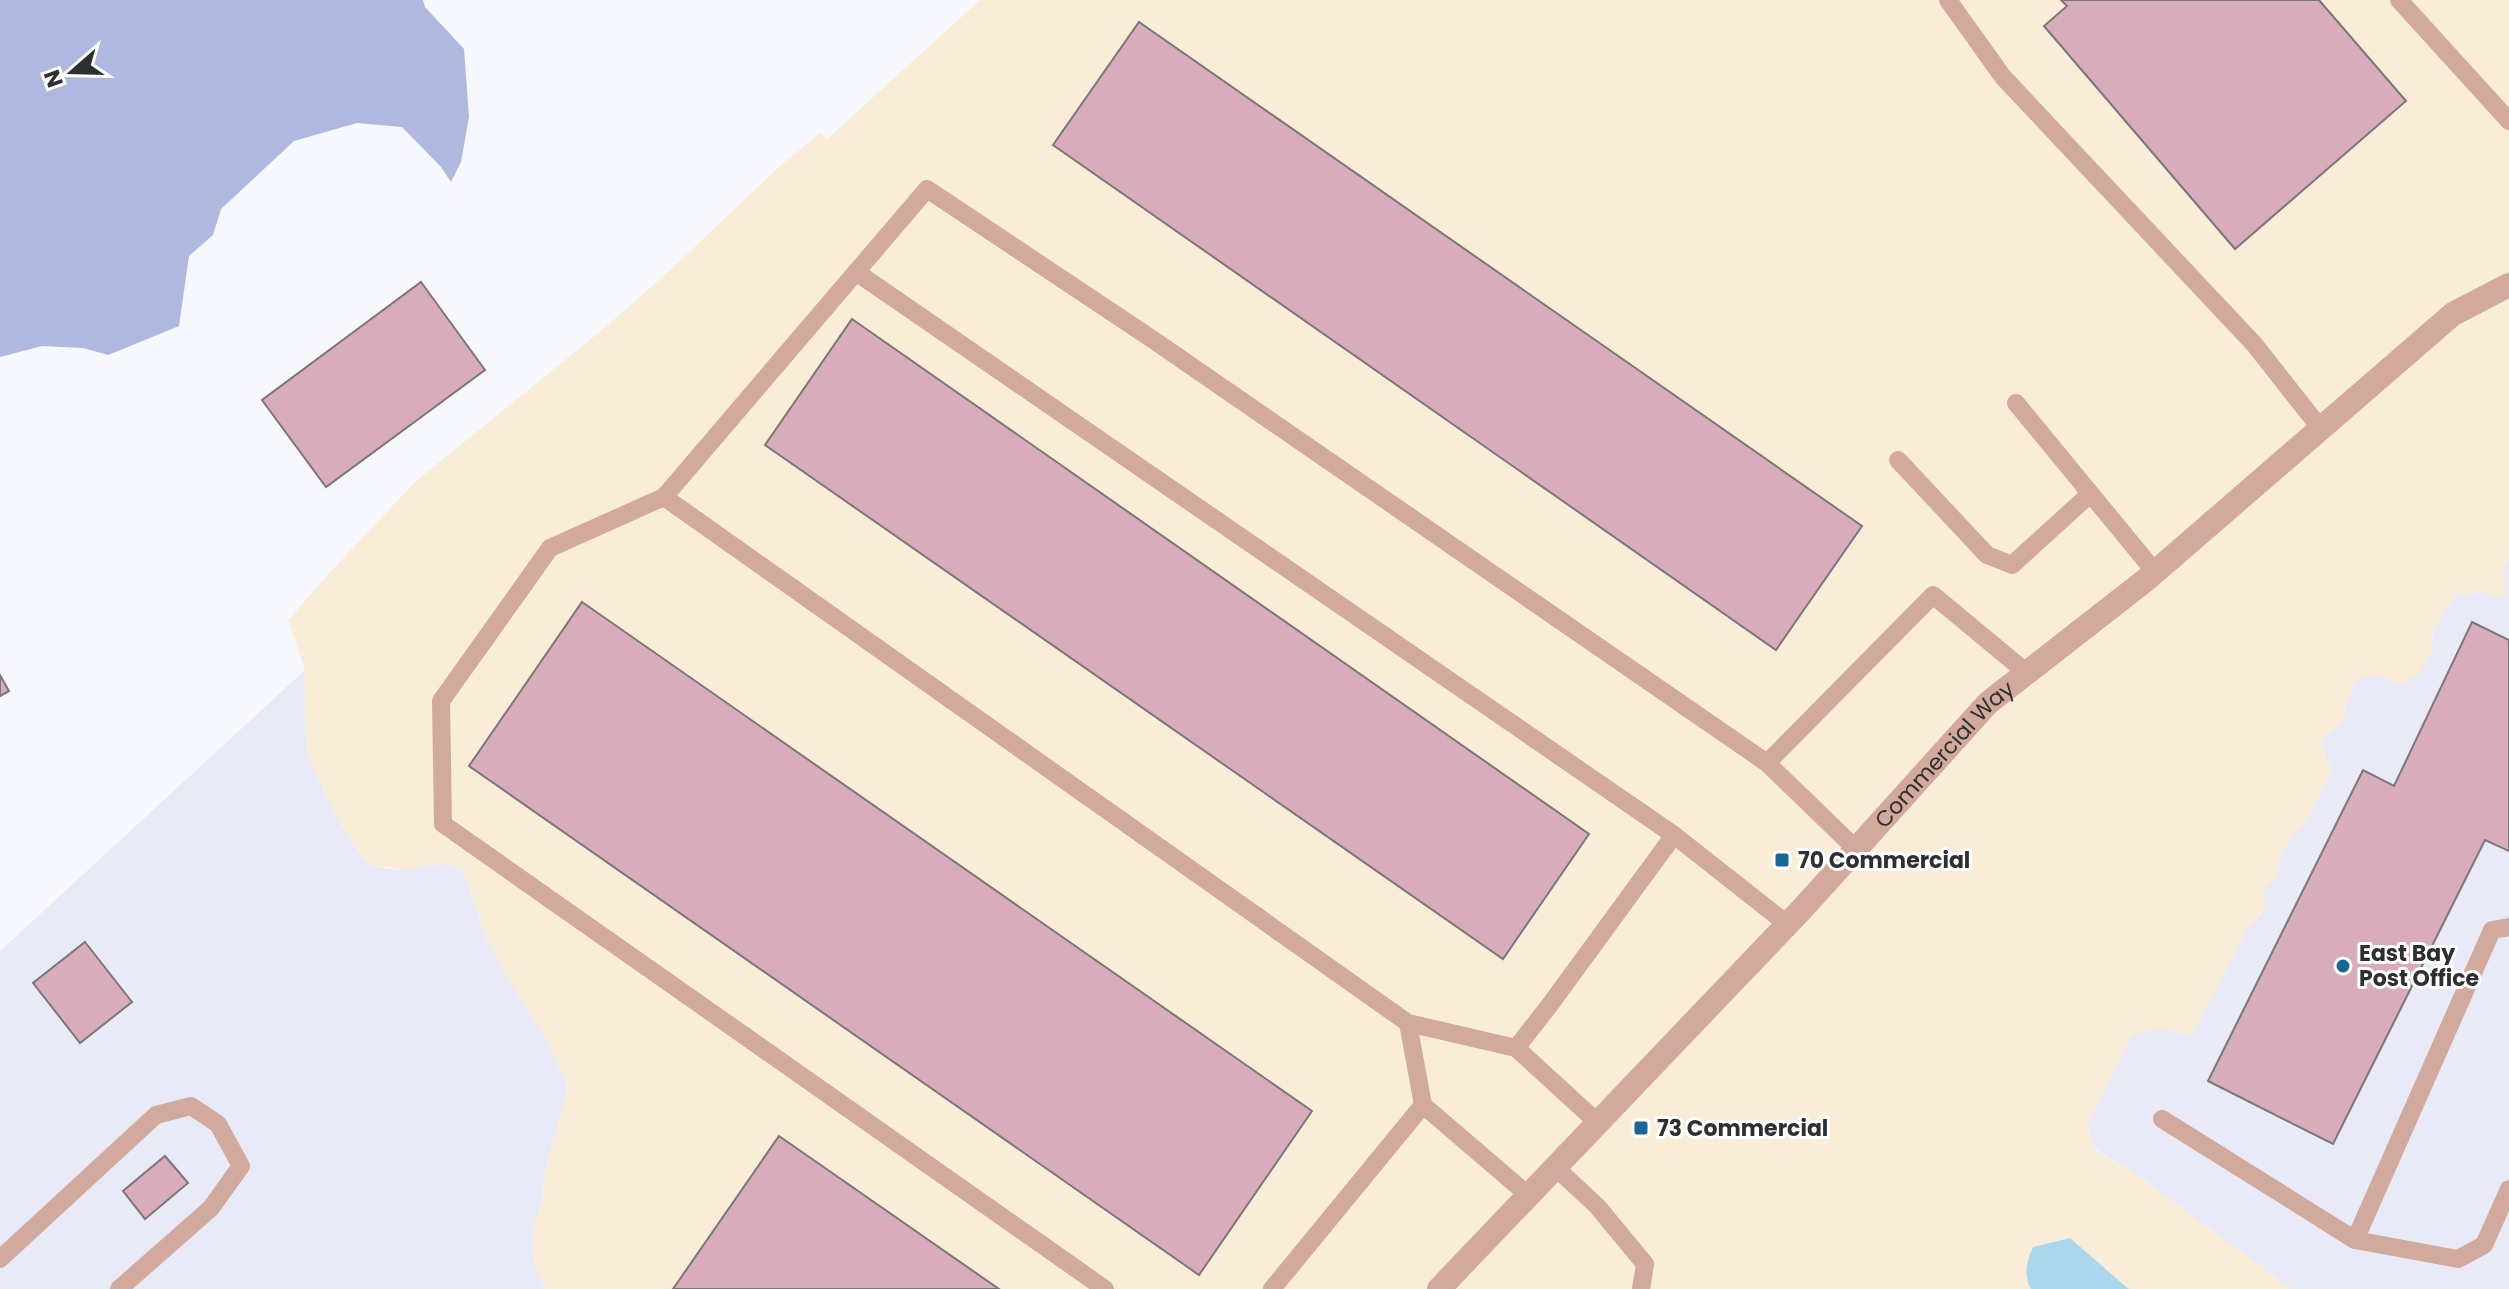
<svg xmlns="http://www.w3.org/2000/svg" width="2509" height="1289" font-family="Poppins,sans-serif">
	<rect width="100%" height="100%" fill="#f7f8fd"/>
	<!-- built -->
	<path fill="#e8ebf7" d="M2509 559V1289H2291L2134 1173 2095 1149 2087 1127 2106 1086 2133 1034 2161 1028 2188 1036 2247 930 2264 910V889L2277 875 2281 852 2308 818 2331 771 2320 741 2343 721 2349 697 2357 678 2376 675 2402 684 2431 652 2433 629 2455 595 2481 592Z
		M305 670 306 752 339 822 363 858 374 866 397 870 432 865 449 864 464 872 485 935 506 975 545 1037 568 1086 545 1173 542 1203 533 1228 534 1262 545 1289H0V951Z"/>
	<!-- industrial -->
	<path fill="#f9edd8" d="M980 0H2509V559L2503 567 2505 598 2481 592 2455 595 2433 629 2431 652 2420 673 2402 685 2376 675 2357 678 2349 697 2343 721 2320 741 2331 771 2308 818 2281 852 2277 875 2265 889 2264 909 2247 930 2195 1030 2189 1036 2161 1028 2133 1034 2106 1086 2087 1127 2095 1150 2134 1173 2291 1289H2129L2124 1285 2027 1284 2031 1289H545L534 1262 533 1228 542 1203 545 1173 568 1086 545 1037 506 975 485 935 464 872 449 864 432 865 397 870 390 867 374 866 363 858 339 822 306 752 305 670 288 620 331 571 416 481 602 330 666 274 781 165 820 133 827 139Z"/>
	<!-- forest -->
	<path fill="#afb8de" d="M0 0H423L425 7 464 49 469 117 461 162 451 182 441 167 402 127 357 123 294 141 221 209 213 235 189 256 179 326 108 355 83 348 42 346 0 357Z"/>
	<!-- water -->
	<path fill="#aad7ec" d="M2070 1238 2124 1285 2129 1289H2031C2023 1276 2027 1260 2033 1247Z"/>
	<!-- building -->
	<path fill="#d8acba" stroke="#7b7678" stroke-width="2" d="M2061 0H2319L2406 101 2235 249 2044 26 2067 6Z
		M1139 22 1862 526 1776 650 1053 145Z
		M421 282 485 370 326 487 262 400Z
		M852 319 1589 834 1503 959 765 445Z
		M582 602 1312 1111 1199 1275 469 766Z
		M2472 622 2509 640V851L2485 840 2333 1144 2208 1081 2363 770 2394 786Z
		M0 675 9 691 0 696Z
		M85 942 132 1002 80 1043 33 983Z
		M779 1136 999 1289H673Z
		M165 1156 188 1183 145 1219 123 1191Z"/>
	<g fill="none" stroke-linecap="round" stroke-linejoin="round">
		<!-- service -->
		<path stroke="#d2a99d" stroke-width="18" d="M1948 0 2003 77 2254 344 2321 429
			M2399 0 2509 121
			M856 272 1674 835
			M2016 403 2155 572
			M1898 460 1987 555 2012 565 2090 494
			M664 497 550 548 441 701 443 824 1105 1289
			M1856 849 1767 763 1933 595 2027 673
			M2509 927 2492 930 2355 1240 2458 1259 2484 1245 2509 1189
			M1408 1023 664 497 927 189 1152 339 1767 763
			M1423 1105 1528 1195
			M2162 1119 2355 1240
			M1597 1122 1516 1048 1549 1006 1674 835 1787 924
			M1555 1167 1597 1206 1645 1264 1641 1289
			M0 1259 156 1115 191 1106 218 1124 241 1166 211 1208 119 1289
			M1272 1289 1423 1105 1408 1023 1516 1048"/>
		<!-- tertiary -->
		<path stroke="#d2a99d" stroke-width="24" id="s1" d="M1439 1289 1803 908 1988 703 2147 579 2453 314 2509 285"/>
	</g>
	<!-- markers -->
	<g fill="#186799" stroke="#fff" stroke-width="3">
		<rect x="1774" y="852" width="16" height="16" rx="4"/>
		<circle cx="2343" cy="966" r="8"/>
		<rect x="1633" y="1120" width="16" height="16" rx="4"/>
	</g>
	<g text-anchor="middle" dominant-baseline="central" stroke-width="6" stroke-linejoin="round" paint-order="stroke">
		<!-- street labels -->
		<g font-size="22" fill="#2e2f30" stroke="#fff">
			<text stroke="none"><textPath href="#s1" startOffset="736">Commercial Way</textPath></text>
		</g>
		<!-- poi labels -->
		<g font-size="22" font-weight="bold" fill="#2e2f30" stroke="#fff" text-anchor="start">
			<text x="1798" y="860">70 Commercial</text>
			<text x="2359" y="953">East Bay<tspan x="2359" dy="25">Post Office</tspan></text>
			<text x="1657" y="1128">73 Commercial</text>
		</g>
	</g>
	<!-- north arrow -->
	<g transform="translate(72 72) rotate(250)" stroke="#ffffff" stroke-width="6" paint-order="stroke">
	<path d="M0-6L14 30L0 20L-14 30Z" fill="#2e2f30"/>
	<text y="-12" font-size="22" font-weight="bold" text-anchor="middle" fill="#2e2f30">N</text>
	</g>
</svg>
